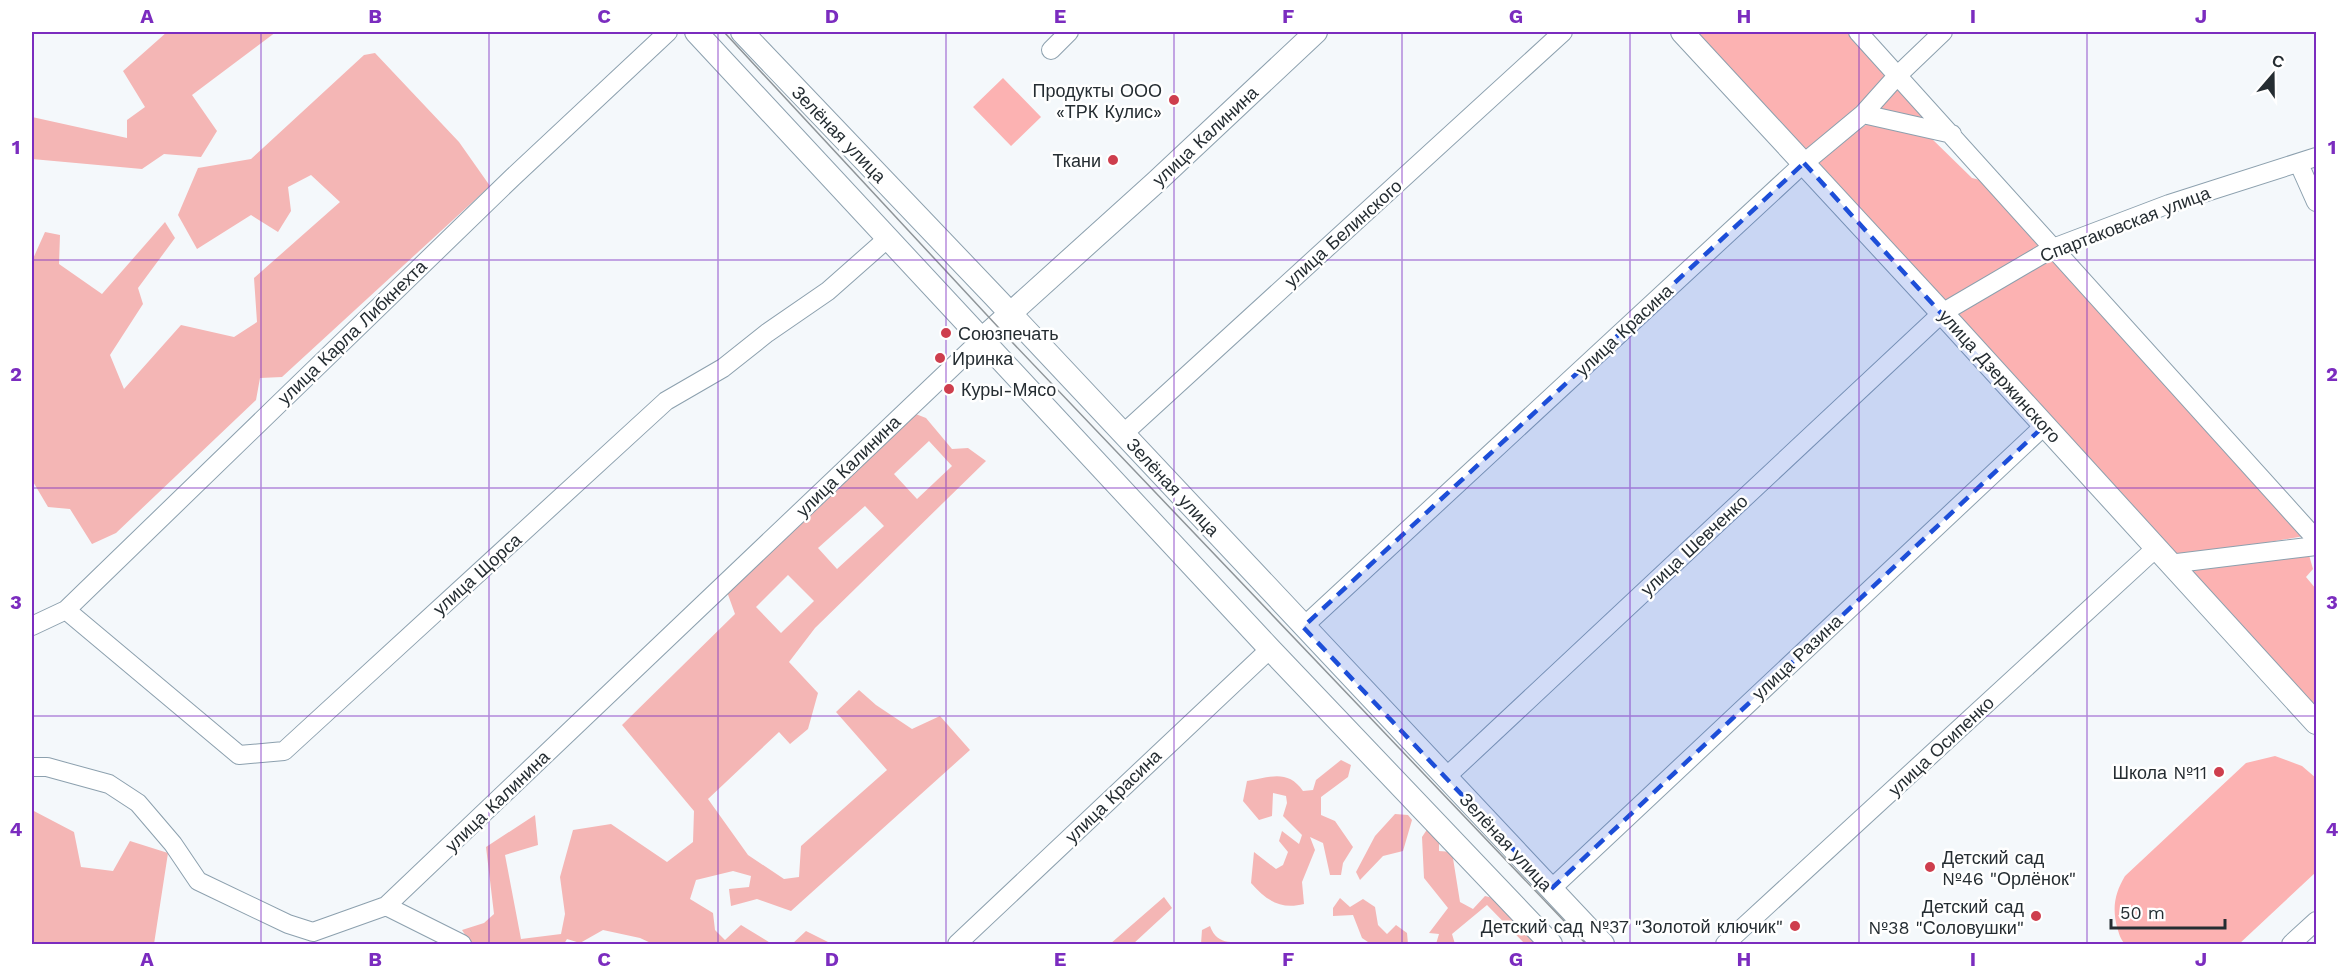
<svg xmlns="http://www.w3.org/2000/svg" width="2348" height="976" font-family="'Work Sans',sans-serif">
	<rect width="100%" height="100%" fill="#f4f8fb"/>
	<!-- green -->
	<path fill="#fcb2b2" d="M1697 32H1852L1891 73 1864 103 1807 151Z
		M1003 78 1041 117 1011 146 973 107Z
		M1901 82 1941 126 1876 113Z
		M1866 125H1891L1929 136 1972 178 1980 180 2310 535 2179 558 1819 163 1839 141Z
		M2309 555 2313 569 2306 577 2316 589V709L2187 570Z
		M2275 756 2302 766 2316 778V872L2239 944H2125C2120 939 2119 933 2117 927 2112 907 2115 893 2125 876L2246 763Z"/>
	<!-- forest -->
	<path fill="#f4b6b5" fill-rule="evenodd" d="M167 32H276L192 95 217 131 201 157 164 154 142 169 32 159V117L127 138V120L145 107 123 71Z
		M375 53 459 142 490 186 282 377 260 378 256 400 116 533 92 544 70 509 48 507 32 480V261L45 232 60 235 59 264 102 294 165 222 175 238 138 288 143 304 110 355 124 389 181 325 234 337 257 322 254 278 340 202 311 175 288 187 291 211 278 232 251 215 197 249 178 215 198 168 251 159 364 55Z
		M908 411 926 418 952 449 968 448 986 461 815 628 789 662 818 693 808 729 790 744 779 732 708 799 748 855 784 879 799 877 801 846 887 770 836 712 859 690 876 705 912 729 940 716 970 750 791 911 757 899 731 906 729 889 749 887 751 876 733 871 696 880 690 899 713 913 715 930 725 940 741 925 772 944H653L640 938 603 930 580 943 567 939 564 944H471L462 930 484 923 494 914 486 847 535 815 538 845 505 855 521 939 561 934 565 914 560 877 573 830 611 824 667 862 693 842 694 811 622 725 735 614 726 589ZM929 441 952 466 917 499 894 474ZM865 506 884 526 837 569 818 548ZM788 575 814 601 781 633 756 607Z
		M1341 760 1351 765 1348 777 1321 797V815L1335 821 1353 847 1343 863 1341 875H1330L1323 843 1310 837 1315 850 1302 882 1304 904C1280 910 1266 900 1251 883L1254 852 1276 869 1283 865 1288 852 1279 841 1282 831 1299 844 1302 835 1283 816 1287 803 1286 796 1273 793 1272 816 1259 820 1243 801 1247 781C1270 777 1288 769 1303 791L1313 790 1316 780Z
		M32 810 74 832 81 867 113 871 130 841 168 853 154 944H32Z
		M1395 814 1408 815 1412 820 1403 851 1383 856 1360 880 1356 872 1375 836Z
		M1430 825 1439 828V851L1452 852 1460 902 1473 909 1485 896 1505 901 1547 944H1525L1487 905 1452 934 1455 944H1436L1439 934 1429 933 1448 908 1424 878 1422 837Z
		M1164 897 1172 908 1133 944H1110Z
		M1340 898 1350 907 1363 899 1375 907 1378 925 1387 934 1396 925 1407 933 1408 944H1371L1362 938 1353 915 1333 916V908Z
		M1210 926C1218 948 1235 940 1253 944H1201L1202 930Z
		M806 931 828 942 830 944H792Z"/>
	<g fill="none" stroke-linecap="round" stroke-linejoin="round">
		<defs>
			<path id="minor" d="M1858 32 2316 539
				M1051 50 1069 32
				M1863 114 1952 134
				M2299 164 2316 202
				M1123 434 1563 32
				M2169 564 2316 546
				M66 610 239 755 284 751 666 401 723 368 767 333 828 291 888 238
				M32 626 66 610 513 177 668 32
				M1303 627 1804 163 1863 114 1897 76 1943 32
				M32 767H47L109 784 138 803 173 844 198 881 288 924 313 932 386 906 982 339
				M1445 778 1942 313 2053 248 2169 204 2316 157
				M1551 889 2044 426
				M386 906 462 944
				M957 944 1270 649
				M1725 944 2157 547
				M2291 944 2316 921"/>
			<path id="tertiary" d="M696 32 1270 649 1551 944
				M742 32 994 296 1603 944
				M1682 32 1942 313 2316 723
				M982 339 1156 182 1316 32"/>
		</defs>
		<!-- minor casing -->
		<use href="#minor" stroke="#8ca0ae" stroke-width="20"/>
		<!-- tertiary casing -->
		<use href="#tertiary" stroke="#8ca0ae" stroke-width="24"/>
		<!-- minor -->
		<use href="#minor" stroke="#fff" stroke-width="18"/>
		<!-- tertiary -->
		<use href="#tertiary" stroke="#fff" stroke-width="22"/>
		<!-- tram -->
		<path stroke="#8f9599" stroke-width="1.5" d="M724 32 1011 341 1586 944"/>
	</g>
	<!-- marked area -->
	<path fill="#1d4ed8" fill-opacity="0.2" stroke="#1d4ed8" stroke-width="4.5" stroke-dasharray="12 8" stroke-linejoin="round" d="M1804 163 2044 426 1551 889 1303 627Z"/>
	<!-- grid -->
	<path fill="none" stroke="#7b2cbf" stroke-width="1.5" stroke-opacity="0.55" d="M261 32V944M489 32V944M718 32V944M946 32V944M1174 32V944M1402 32V944M1630 32V944M1859 32V944M2087 32V944M32 260H2316M32 488H2316M32 716H2316"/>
	<!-- markers -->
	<g fill="#ce3e4d" stroke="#fff" stroke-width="2">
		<circle cx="1174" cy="100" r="6"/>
		<circle cx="1113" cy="160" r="6"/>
		<circle cx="946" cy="333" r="6"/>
		<circle cx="940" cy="358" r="6"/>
		<circle cx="949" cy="389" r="6"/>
		<circle cx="2219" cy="772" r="6"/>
		<circle cx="1930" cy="867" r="6"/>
		<circle cx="2036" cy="916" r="6"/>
		<circle cx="1795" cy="926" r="6"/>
	</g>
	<g text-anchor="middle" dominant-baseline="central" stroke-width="5" stroke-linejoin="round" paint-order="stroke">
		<!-- poi labels -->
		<g font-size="18" fill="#252d32" stroke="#fff" text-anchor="end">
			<text x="1162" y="90">Продукты ООО<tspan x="1162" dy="21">«ТРК Кулис»</tspan></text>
			<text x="1101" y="160">Ткани</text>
			<text x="958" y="333" text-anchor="start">Союзпечать</text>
			<text x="952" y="358" text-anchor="start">Иринка</text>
			<text x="961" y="389" text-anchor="start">Куры-Мясо</text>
			<text x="2207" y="772">Школа №11</text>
			<text x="1942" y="857" text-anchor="start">Детский сад<tspan x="1942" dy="21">№46 "Орлёнок"</tspan></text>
			<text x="2024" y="906">Детский сад<tspan x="2024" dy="21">№38 "Соловушки"</tspan></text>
			<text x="1783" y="926">Детский сад №37 "Золотой ключик"</text>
		</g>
		<!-- street labels -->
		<g font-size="18" fill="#252d32" stroke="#fff">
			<text transform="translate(839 134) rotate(46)">Зелёная улица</text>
			<text transform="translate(1205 136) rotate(-43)">улица Калинина</text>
			<text transform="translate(2125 224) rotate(-21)">Спартаковская улица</text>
			<text transform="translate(1343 233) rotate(-42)">улица Белинского</text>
			<text transform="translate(1624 330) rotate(-43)">улица Красина</text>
			<text transform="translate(352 332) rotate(-44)">улица Карла Либкнехта</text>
			<text transform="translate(2000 376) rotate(48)">улица Дзержинского</text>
			<text transform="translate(848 466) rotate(-44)">улица Калинина</text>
			<text transform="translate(1173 487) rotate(47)">Зелёная улица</text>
			<text transform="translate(1694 545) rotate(-43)">улица Шевченко</text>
			<text transform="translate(477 574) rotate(-42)">улица Щорса</text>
			<text transform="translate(1797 657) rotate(-43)">улица Разина</text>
			<text transform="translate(1941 746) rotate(-43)">улица Осипенко</text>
			<text transform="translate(1113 796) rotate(-44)">улица Красина</text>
			<text transform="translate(497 801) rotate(-44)">улица Калинина</text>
			<text transform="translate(1506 842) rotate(47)">Зелёная улица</text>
		</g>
	</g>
	<!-- border -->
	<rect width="2348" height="976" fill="none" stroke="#ffffff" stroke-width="66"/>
	<!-- north arrow -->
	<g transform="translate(2273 75) rotate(20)" stroke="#ffffff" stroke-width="4.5" paint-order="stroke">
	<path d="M0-4.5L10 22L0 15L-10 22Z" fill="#252d32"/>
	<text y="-9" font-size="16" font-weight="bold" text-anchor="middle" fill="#252d32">С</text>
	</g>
	<!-- scale -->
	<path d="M2111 919v9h114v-9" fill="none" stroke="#252d32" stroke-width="3"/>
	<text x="2120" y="919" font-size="18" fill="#252d32" stroke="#ffffff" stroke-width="4.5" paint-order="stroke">50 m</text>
	<rect x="33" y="33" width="2282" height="910" fill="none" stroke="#7b2cbf" stroke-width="2"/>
	<g font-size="20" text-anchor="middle" font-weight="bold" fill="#7b2cbf">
		<text x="147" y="23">A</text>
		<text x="375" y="23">B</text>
		<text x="604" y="23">C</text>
		<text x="832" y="23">D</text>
		<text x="1060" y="23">E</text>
		<text x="1288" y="23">F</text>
		<text x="1516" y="23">G</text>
		<text x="1744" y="23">H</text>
		<text x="1973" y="23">I</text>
		<text x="2201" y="23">J</text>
		<text x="16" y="154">1</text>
		<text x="2332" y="154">1</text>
		<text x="16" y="381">2</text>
		<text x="2332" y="381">2</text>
		<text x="16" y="609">3</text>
		<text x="2332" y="609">3</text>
		<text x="16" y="836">4</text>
		<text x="2332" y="836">4</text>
		<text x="147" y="966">A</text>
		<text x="375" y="966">B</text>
		<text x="604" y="966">C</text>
		<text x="832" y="966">D</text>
		<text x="1060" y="966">E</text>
		<text x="1288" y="966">F</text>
		<text x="1516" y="966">G</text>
		<text x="1744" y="966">H</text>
		<text x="1973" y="966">I</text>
		<text x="2201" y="966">J</text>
	</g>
</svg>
